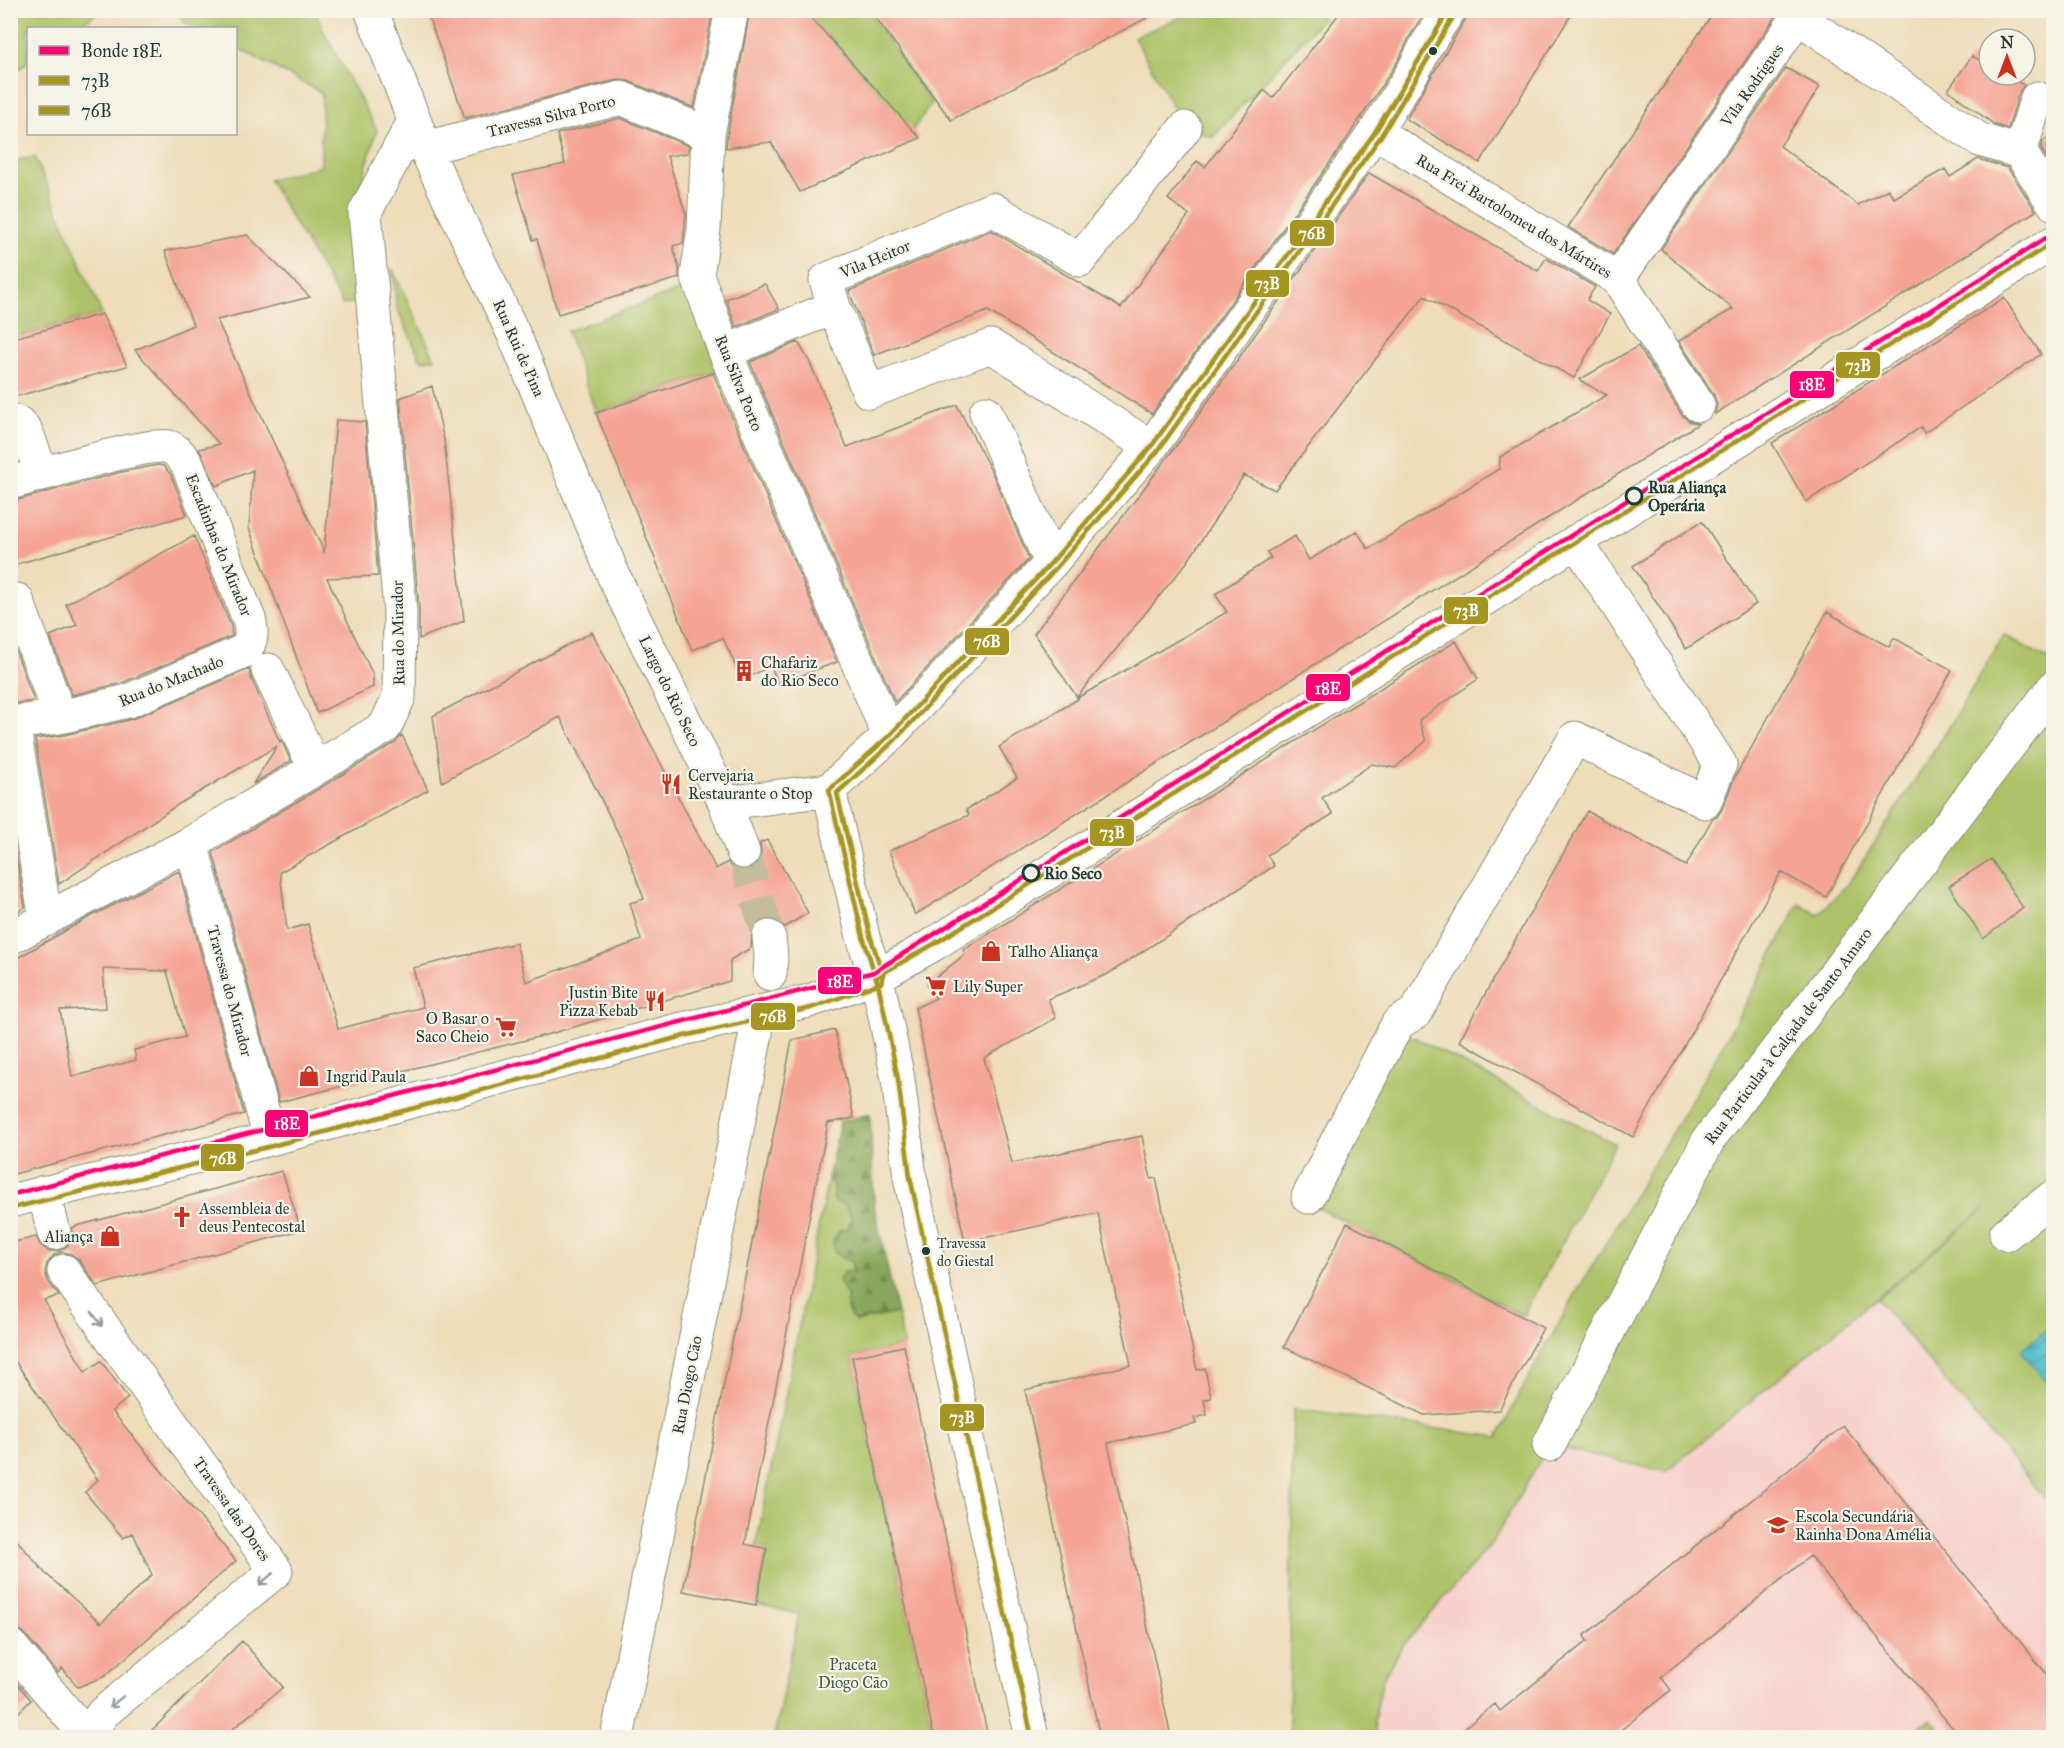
<svg xmlns="http://www.w3.org/2000/svg" width="2064" height="1748" font-family="'IM FELL Great Primer',serif">
	<defs>
		<pattern id="forest-firs" width="22" height="20" patternUnits="userSpaceOnUse" patternTransform="scale(1.5)"><rect width="22" height="20" fill="#8aa85c"/><path d="M5 1l3.5 6h-7zM16 11l3.5 6h-7z" fill="#708a4d"/></pattern>
		<pattern id="water-waves" width="16" height="10" patternUnits="userSpaceOnUse" patternTransform="scale(1.5)"><rect width="16" height="10" fill="#53bfce"/><path d="M0 5q4-4 8 0t8 0" fill="none" stroke="#449ca8"/></pattern>
	</defs>
	<rect width="100%" height="100%" fill="#f7f3e8"/>
	<filter id="ink" filterUnits="userSpaceOnUse"><feTurbulence type="fractalNoise" baseFrequency=".0167" numOctaves="2"/><feDisplacementMap in="SourceGraphic" scale="12" xChannelSelector="R" yChannelSelector="G"/><feConvolveMatrix kernelMatrix="1 2 1 2 8 2 1 2 1" color-interpolation-filters="sRGB"/></filter>
	<filter id="wash" filterUnits="userSpaceOnUse"><feTurbulence type="fractalNoise" baseFrequency=".008" numOctaves="4" result="noise"/><feDisplacementMap in="SourceGraphic" scale="24" xChannelSelector="R" yChannelSelector="G"/><feGaussianBlur stdDeviation="1.35" result="paint"/><feColorMatrix in="noise" values="0 0 0 0 0 0 0 0 0 0 0 0 0 0 0 0 0 1.4 0 .05"/><feComposite in="paint" operator="in"/></filter>
	<g filter="url(#wash)">
		<rect width="100%" height="100%" fill="#efdcb9"/>
		<!-- built -->
		<path fill="#f7d0ca" d="M1877 1299 2053 1508V1737L1376 1738 1374 1721 1383 1678 1401 1648 1492 1543 1549 1445 1665 1472Z"/>
		<!-- green -->
		<path fill="#adc267" stroke="#66804e" stroke-width="1.5" d="M11 10H100V11L75 28H28V62L11 75Z
			M177 11H315L325 34 377 130 355 205 359 301 343 305 269 180 321 166 322 93 236 47V28H196L185 23Z
			M804 11H868L932 103 913 129V141L869 82Z
			M1195 11H1312L1324 17 1213 137 1185 128 1134 37Z
			M35 157 102 314 11 338V161Z
			M392 268 435 359 421 360 397 308Z
			M686 288 720 370 596 413 567 331Z
			M2004 635 2053 662V1508L1877 1299 1985 1208 1665 1472 1549 1445 1492 1543 1401 1648 1383 1678 1374 1721 1376 1737 1289 1738 1293 1409 1498 1437C1563 1305 1645 1183 1717 1055 1746 1005 1772 954 1799 903L1818 915 1850 881 1943 737Z
			M1395 1027 1615 1144 1523 1316 1303 1200Z
			M828 1178 833 1185 834 1201 845 1205 851 1217 842 1258 852 1262C855 1282 836 1307 856 1322L897 1313 904 1346 852 1357 934 1737H774L799 1614 756 1605 767 1549 756 1546Z
			M1931 1719 1946 1737H1908Z"/>
		<!-- forest -->
		<path fill="url(#forest-firs)" stroke="#547248" stroke-width="1.5" d="M870 1114 874 1205 897 1313 856 1321C846 1314 846 1308 848 1296L839 1283 840 1277 845 1272H854L852 1262 842 1258 835 1253 833 1242 840 1230 848 1229 851 1217 845 1205 834 1201 833 1185 828 1178 840 1121Z"/>
		<!-- water -->
		<path fill="url(#water-waves)" stroke="#397e81" stroke-width="1.5" d="M2053 1324V1377L2047 1382 2021 1351Z"/>
		<g id="blocks">
			<!-- building -->
			<path fill="#f5a494" fill-rule="evenodd" d="M426 10H713L694 108 628 81 617 80 465 118Z
				M750 10H804L920 138 800 192 771 142 726 148 727 136Z
				M870 10H1162L951 120Z
				M1342 10H1426L1410 36 1398 61 1348 137 1152 414 988 311 874 355 849 291 991 230 1121 308 1189 215 1168 199 1197 161 1205 167 1264 90 1273 98Z
				M1468 10H1574L1480 163 1406 119 1465 20Z
				M1715 10H1780L1613 254 1568 227Z
				M1972 56 1989 65V75H2005L2024 85 2019 92 2008 129 1995 125 1948 90Z
				M1786 68 1820 87 1780 146 1858 205 1888 189 1894 198 1945 169 1950 177 1978 159 2008 168 2036 211 1715 414 1717 404 1714 395 1679 341 1733 309 1661 249Z
				M620 118 689 146 688 153 667 156 686 214 683 243 673 246 679 268V278L558 314 537 239 533 240 513 175 565 164 557 134Z
				M2054 134V169L2041 149 2043 141Z
				M1369 173 1538 271 1546 258 1595 287 1587 300 1610 314 1574 378 1424 296 1275 490 1244 475 1188 561 1077 697 1034 634 1185 434Z
				M247 235 310 297 217 320 324 552 336 420 365 422 378 576 327 578 373 675V687L317 713 249 528 253 470 216 486 199 449 219 444 135 350 193 325 165 251Z
				M765 284 779 309 736 327 726 299Z
				M2004 298 2041 354 1924 433 1921 427 1806 502 1772 443Z
				M102 314 127 366 10 398V339Z
				M798 342 809 361 847 447 957 405 993 475 1029 559 895 702 750 362Z
				M1638 346 1682 415 1689 421 1698 424 915 915 889 851 969 815 966 810 1017 778 999 747 1078 699 1077 698 1227 612 1215 594 1271 558 1267 552 1295 536 1309 560 1357 531 1368 549 1499 469 1500 457 1607 395 1579 380Z
				M713 373 837 662 778 684 771 666 742 680 723 638 692 650 596 413Z
				M432 386 444 440 464 621 419 639V609L400 398Z
				M158 465 164 466 171 475 187 515 10 566V502L121 472Z
				M1702 521 1756 604 1686 649 1633 566Z
				M194 536 231 626 232 636 122 683 72 695 50 636 77 625 66 604Z
				M1827 612 1889 647 1894 638 1952 670 1826 897 1781 872 1633 1137 1459 1041 1587 811 1686 866 1712 819 1717 817 1722 809 1734 779Z
				M592 632 716 869 728 862 731 867 739 870 750 869 758 864 761 856 760 843 767 840 808 913 785 927 776 920 767 918 758 922 752 930 751 948 730 960V981L550 1034 279 1102 213 852 395 743 402 735 428 790 280 872 287 930 308 924 338 1029 423 1007 413 968 516 943 526 982 641 940 630 903 644 899 625 847 560 717 442 782 433 716Z
				M1456 641 1478 679 1419 720 1426 741 1395 768 1372 764 1322 798 1333 814 1267 855 1274 866 1108 974 1048 999 1056 1018 984 1058 1012 1163 1142 1136 1151 1179 1156 1178 1197 1370 1205 1368 1211 1398 1204 1400 1207 1415 1194 1418 1196 1424 1108 1443 1171 1737H1100L1025 1390 1131 1365 1098 1213 965 1242 915 1008 936 998 927 985 965 954 963 950Z
				M15 649 34 701 10 704V651Z
				M249 669 251 678 280 742 281 740 291 761 253 784 277 746 179 804 59 884 35 739 64 735 132 719Z
				M10 822 25 907 10 917Z
				M1991 859 2023 908 1983 939 1949 886Z
				M179 871 244 1114 10 1175V962L86 919ZM103 969 167 971 185 1037 134 1050 136 1060 72 1077 60 1010 106 1008Z
				M835 1030 854 1118 828 1123 745 1544 767 1549 756 1605 683 1591 792 1040Z
				M282 1171 301 1230 97 1286 79 1260 71 1254 62 1252 54 1255 47 1264 45 1272 48 1281 59 1296 44 1300 85 1372 101 1361 128 1398 112 1411 236 1561 105 1676 78 1687 62 1668 58 1673 24 1633 17 1628 10 1627V1532L45 1573 101 1623 152 1575 133 1533 123 1538 85 1492 98 1480 10 1354V1243L36 1237 40 1245 48 1251H59L67 1246 72 1238V1228L77 1226Z
				M1347 1223 1543 1328 1499 1410 1424 1415 1284 1347Z
				M904 1346 959 1600 988 1737H934L852 1357Z
				M1843 1426 2054 1683V1737H1960L1810 1556 1661 1677 1671 1690 1612 1737H1453L1495 1704 1500 1711 1587 1641 1584 1636Z
				M242 1641 283 1687 223 1737H145Z
				M10 1675 31 1700 10 1721Z"/>
		</g>
	</g>
	<g filter="url(#ink)">
		<use href="#blocks" fill-opacity="0" stroke="#878c76" stroke-width="1.5"/>
		<g fill="none" stroke-linecap="round" stroke-linejoin="round">
			<!-- minor-tunnel -->
			<path stroke="#c5bc9e" stroke-width="33" stroke-dasharray="33 16" stroke-linecap="butt" d="M743 852 769 937"/>
			<defs>
				<path id="minor" d="M371 10 425 148 515 337 615 579 725 803 829 790
					M732 10 708 134 704 229 697 275 725 352 889 736
					M1375 132 1618 279 1698 405
					M425 148 621 98 708 134
					M2020 152 2037 98
					M1618 279 1798 17 1980 140 2020 152 2054 204
					M834 307 869 392 991 346 1151 447
					M725 352 834 307 826 280 992 209 1080 260 1185 128
					M986 412 1051 563
					M10 420 20 424 26 431 42 474
					M10 483C37 476 149 441 169 447 178 450 183 458 188 466L249 619C252 631 253 641 244 651L128 701 60 717 10 723
					M17 600 60 717
					M268 670 315 768
					M13 723 46 920
					M829 790 889 736 1051 563 1151 447 1375 132 1414 70 1426 46 1449 10
					M829 790 863 937 878 984 884 1011 898 1079 910 1177 1032 1738
					M725 803 743 852
					M191 843 270 1139
					M769 937 771 957 770 974
					M10 938 191 843 385 727 399 697 400 611 365 212 414 121
					M44 1192 54 1233
					M1308 1197 1398 1023 1415 1013 1575 738 1705 802 1720 764 1576 541
					M10 1201 270 1139 682 1029 809 1001 876 977 934 944 2054 242
					M2006 1234 2054 1196
					M64 1271 276 1571 103 1713 85 1738
					M1549 1445 1709 1139 2054 687
					M10 1645 88 1738
					M617 1738 756 1033"/>
			</defs>
			<!-- minor casing -->
			<use href="#minor" stroke="#878c76" stroke-width="35"/>
			<!-- minor -->
			<use href="#minor" stroke="#fff" stroke-width="33"/>
			<defs>
				<path id="bus-1" d="M876 977 934 944 2054 242
					M1032 1738 910 1177 898 1079 884 1011 878 984 863 937 829 790 889 736 1051 563 1151 447 1375 132 1449 10"/>
				<path id="bus-2" d="M12 1208 272 1146 684 1036 811 1008 881 983 883 975 870 935 837 793 894 741 1056 568 1157 452 1381 136 1455 14"/>
			</defs>
			<!-- bus-1 casing -->
			<use href="#bus-1" stroke="#f7f3e8" stroke-width="9"/>
			<!-- bus-2 casing -->
			<use href="#bus-2" stroke="#f7f3e8" stroke-width="9"/>
			<!-- bus-1 -->
			<use href="#bus-1" stroke="#a59621" stroke-width="4.5"/>
			<!-- bus-2 -->
			<use href="#bus-2" stroke="#a59621" stroke-width="4.5"/>
			<defs>
				<path id="tram-1" d="M10 1195 874 972 2054 233"/>
			</defs>
			<!-- tram-1 casing -->
			<use href="#tram-1" stroke="#f7f3e8" stroke-width="9"/>
			<!-- tram-1 -->
			<use href="#tram-1" stroke="#f07" stroke-width="4.5"/>
		</g>
		<!-- one-way arrows -->
		<defs><path id="oneway-shaft" d="M-6 0H5M1.5-3L5.5 0L1.5 3" fill="none" stroke-width="1.6" stroke-linecap="round" stroke-linejoin="round" transform="scale(1.5)"/></defs>
		<g stroke="#8f9e9a">
			<use href="#oneway-shaft" transform="translate(97 1319) rotate(55)"/>
			<use href="#oneway-shaft" transform="translate(266 1579) rotate(141)"/>
			<use href="#oneway-shaft" transform="translate(116 1702) rotate(141)"/>
		</g>
	</g>
	<!-- icons -->
	<defs>
		<symbol id="building-bare" viewBox="-9 -9 18 18"><path d="M-4-6H4V6H1V3H-1V6H-4ZM-2.5-4.3h1.7v1.8h-1.7ZM.8-4.3h1.7v1.8H.8ZM-2.5-1h1.7V.8h-1.7ZM.8-1h1.7V.8H.8Z" fill="#c8321e" stroke="#f7f3e8" stroke-width="2.5" paint-order="stroke"/></symbol>
		<symbol id="restaurant-bare" viewBox="-9 -9 18 18"><path d="M-5-6h1v4h1v-4h1v4h1v-4h1v5L-1.5 .5V6h-2V.5L-5-1ZM5-6V6H3V1.5H1.5Q1.5-4 5-6Z" fill="#c8321e" stroke="#f7f3e8" stroke-width="2.5" paint-order="stroke"/></symbol>
		<symbol id="shop-bare" viewBox="-9 -9 18 18"><path d="M-5-2.5h2.3a2.7 3.5 0 0 1 5.4 0H5L5.5 6h-11ZM-1.5-2.5h3a1.5 2.3 0 0 0-3 0Z" fill="#c8321e" stroke="#f7f3e8" stroke-width="2.5" paint-order="stroke"/></symbol>
		<symbol id="supermarket-bare" viewBox="-9 -9 18 18"><path d="M-6-5.5h2.5l.6 2H6L4.5 2H-2.5L-4.4-4H-6ZM-1.5 3.2a1.3 1.3 0 1 0 .1 0ZM3 3.2a1.3 1.3 0 1 0 .1 0Z" fill="#c8321e" stroke="#f7f3e8" stroke-width="2.5" paint-order="stroke"/></symbol>
		<symbol id="church-bare" viewBox="-9 -9 18 18"><path d="M-1.2-6h2.4v3.5h3.3v2.4h-3.3V6h-2.4V-.1h-3.3v-2.4h3.3Z" fill="#c8321e" stroke="#f7f3e8" stroke-width="2.5" paint-order="stroke"/></symbol>
		<symbol id="school-bare" viewBox="-9 -9 18 18"><path d="M0-5L7-2L0 1L-7-2ZM-4 1L0 2.5L4 1V4Q0 6-4 4Z" fill="#c8321e" stroke="#f7f3e8" stroke-width="2.5" paint-order="stroke"/></symbol>
	</defs>
	<g fill-rule="evenodd">
		<use href="#building-bare" x="729" y="656" width="30" height="30"/>
		<use href="#restaurant-bare" x="656" y="769" width="30" height="30"/>
		<use href="#shop-bare" x="976" y="936" width="30" height="30"/>
		<use href="#supermarket-bare" x="921" y="971" width="30" height="30"/>
		<use href="#restaurant-bare" x="640" y="986" width="30" height="30"/>
		<use href="#supermarket-bare" x="491" y="1012" width="30" height="30"/>
		<use href="#shop-bare" x="294" y="1061" width="30" height="30"/>
		<use href="#church-bare" x="167" y="1202" width="30" height="30"/>
		<use href="#shop-bare" x="95" y="1221" width="30" height="30"/>
		<use href="#school-bare" x="1763" y="1510" width="30" height="30"/>
	</g>
	<!-- markers -->
	<g fill="#1f3d34" stroke="#f7f3e8" stroke-width="2">
		<circle cx="1433" cy="51" r="5"/>
		<circle cx="926" cy="1251" r="5"/>
	</g>
	<g fill="#f7f3e8" stroke="#1f3d34" stroke-width="3">
		<circle cx="1634" cy="496" r="8"/>
		<circle cx="1031" cy="873" r="8"/>
	</g>
	<g text-anchor="middle" dominant-baseline="central" stroke-width="4.5" stroke-linejoin="round" paint-order="stroke">
		<!-- bus labels -->
		<g font-size="14" fill="#1f3d34" stroke="#f7f3e8" text-anchor="start">
			<text x="937" y="1243">Travessa<tspan x="937" dy="18">do Giestal</tspan></text>
		</g>
		<!-- street labels -->
		<g font-size="16" fill="#1f3d34" stroke="#f7f3e8">
			<text transform="translate(1752 85) rotate(-55)">Vila Rodrigues</text>
			<text transform="translate(551 116) rotate(-14)">Travessa Silva Porto</text>
			<text transform="translate(1514 216) rotate(31)">Rua Frei Bartolomeu dos Mártires</text>
			<text transform="translate(875 259) rotate(-23)">Vila Heitor</text>
			<text transform="translate(519 348) rotate(66)">Rua Rui de Pina</text>
			<text transform="translate(739 383) rotate(68)">Rua Silva Porto</text>
			<text transform="translate(219 545) rotate(68)">Escadinhas do Mirador</text>
			<text transform="translate(398 633) rotate(-91)">Rua do Mirador</text>
			<text transform="translate(171 681) rotate(-22)">Rua do Machado</text>
			<text transform="translate(670 691) rotate(64)">Largo do Rio Seco</text>
			<text transform="translate(230 991) rotate(75)">Travessa do Mirador</text>
			<text transform="translate(1788 1036) rotate(-53)">Rua Particular à Calçada de Santo Amaro</text>
			<text transform="translate(687 1385) rotate(-79)">Rua Diogo Cão</text>
			<text transform="translate(232 1509) rotate(55)">Travessa das Dores</text>
		</g>
		<!-- stop labels -->
		<g font-size="16" font-weight="bold" fill="#1f3d34" stroke="#f7f3e8" text-anchor="start">
			<text x="1648" y="487">Rua Aliança<tspan x="1648" dy="18">Operária</tspan></text>
			<text x="1044" y="873">Rio Seco</text>
		</g>
		<!-- poi labels -->
		<g font-size="16" fill="#1f3d34" stroke="#f7f3e8" text-anchor="start">
			<text x="761" y="662">Chafariz<tspan x="761" dy="18">do Rio Seco</tspan></text>
			<text x="688" y="775">Cervejaria<tspan x="688" dy="18">Restaurante o Stop</tspan></text>
			<text x="1008" y="951">Talho Aliança</text>
			<text x="953" y="986">Lily Super</text>
			<text x="638" y="992" text-anchor="end">Justin Bite<tspan x="638" dy="18">Pizza Kebab</tspan></text>
			<text x="489" y="1018" text-anchor="end">O Basar o<tspan x="489" dy="18">Saco Cheio</tspan></text>
			<text x="326" y="1076">Ingrid Paula</text>
			<text x="199" y="1208">Assembleia de<tspan x="199" dy="18">deus Pentecostal</tspan></text>
			<text x="93" y="1236" text-anchor="end">Aliança</text>
			<text x="1795" y="1516">Escola Secundária<tspan x="1795" dy="18">Rainha Dona Amélia</tspan></text>
		</g>
		<!-- park labels -->
		<g font-size="16" fill="#425e41" stroke="#f7f3e8">
			<text x="853" y="1664">Praceta<tspan x="853" dy="18">Diogo Cão</tspan></text>
		</g>
	</g>
	<g stroke="#f7f3e8" stroke-width="2">
		<rect x="1289" y="219" width="46" height="28" rx="6" fill="#a59621"/>
		<rect x="1245" y="269" width="45" height="29" rx="6" fill="#a59621"/>
		<rect x="1835" y="351" width="46" height="28" rx="6" fill="#a59621"/>
		<rect x="1789" y="370" width="46" height="29" rx="6" fill="#f07"/>
		<rect x="1443" y="596" width="46" height="29" rx="6" fill="#a59621"/>
		<rect x="964" y="627" width="46" height="29" rx="6" fill="#a59621"/>
		<rect x="1305" y="673" width="46" height="29" rx="6" fill="#f07"/>
		<rect x="1089" y="818" width="46" height="29" rx="6" fill="#a59621"/>
		<rect x="817" y="966" width="45" height="29" rx="6" fill="#f07"/>
		<rect x="750" y="1002" width="46" height="29" rx="6" fill="#a59621"/>
		<rect x="264" y="1109" width="45" height="29" rx="6" fill="#f07"/>
		<rect x="200" y="1143" width="45" height="29" rx="6" fill="#a59621"/>
		<rect x="939" y="1403" width="46" height="29" rx="6" fill="#a59621"/>
	</g>
	<g font-size="16" text-anchor="middle" font-weight="bold" fill="#fff">
		<text x="1312" y="239">76B</text>
		<text x="1267" y="289">73B</text>
		<text x="1858" y="371">73B</text>
		<text x="1812" y="390">18E</text>
		<text x="1466" y="616">73B</text>
		<text x="987" y="647">76B</text>
		<text x="1328" y="694">18E</text>
		<text x="1112" y="838">73B</text>
		<text x="840" y="987">18E</text>
		<text x="773" y="1022">76B</text>
		<text x="287" y="1129">18E</text>
		<text x="223" y="1164">76B</text>
		<text x="962" y="1423">73B</text>
	</g>
	<!-- margin -->
	<rect width="2064" height="1748" fill="none" stroke="#f7f3e8" stroke-width="36"/>
	<!-- legend -->
	<rect x="27" y="27" width="210" height="108" fill="#f7f3e8" stroke="#a1aaa0" stroke-width="1.5"/>
	<rect x="39" y="46" width="30" height="9" fill="#ff0077" stroke="#a1aaa0" stroke-width="1.5"/>
	<text x="81" y="57" font-size="18" fill="#1f3d34">Bonde 18E</text>
	<rect x="39" y="76" width="30" height="9" fill="#a59621" stroke="#a1aaa0" stroke-width="1.5"/>
	<text x="81" y="87" font-size="18" fill="#1f3d34">73B</text>
	<rect x="39" y="106" width="30" height="9" fill="#a59621" stroke="#a1aaa0" stroke-width="1.5"/>
	<text x="81" y="117" font-size="18" fill="#1f3d34">76B</text>
	<!-- north arrow -->
	<g transform="translate(2007 57)"><circle r="28" fill="#f7f3e8" stroke="#a1aaa0" stroke-width="1.5"/>
	<path d="M0-4.5L10 22L0 15L-10 22Z" fill="#c8321e"/>
	<text y="-9" font-size="16" font-weight="bold" text-anchor="middle" fill="#1f3d34">N</text>
	</g>
</svg>
